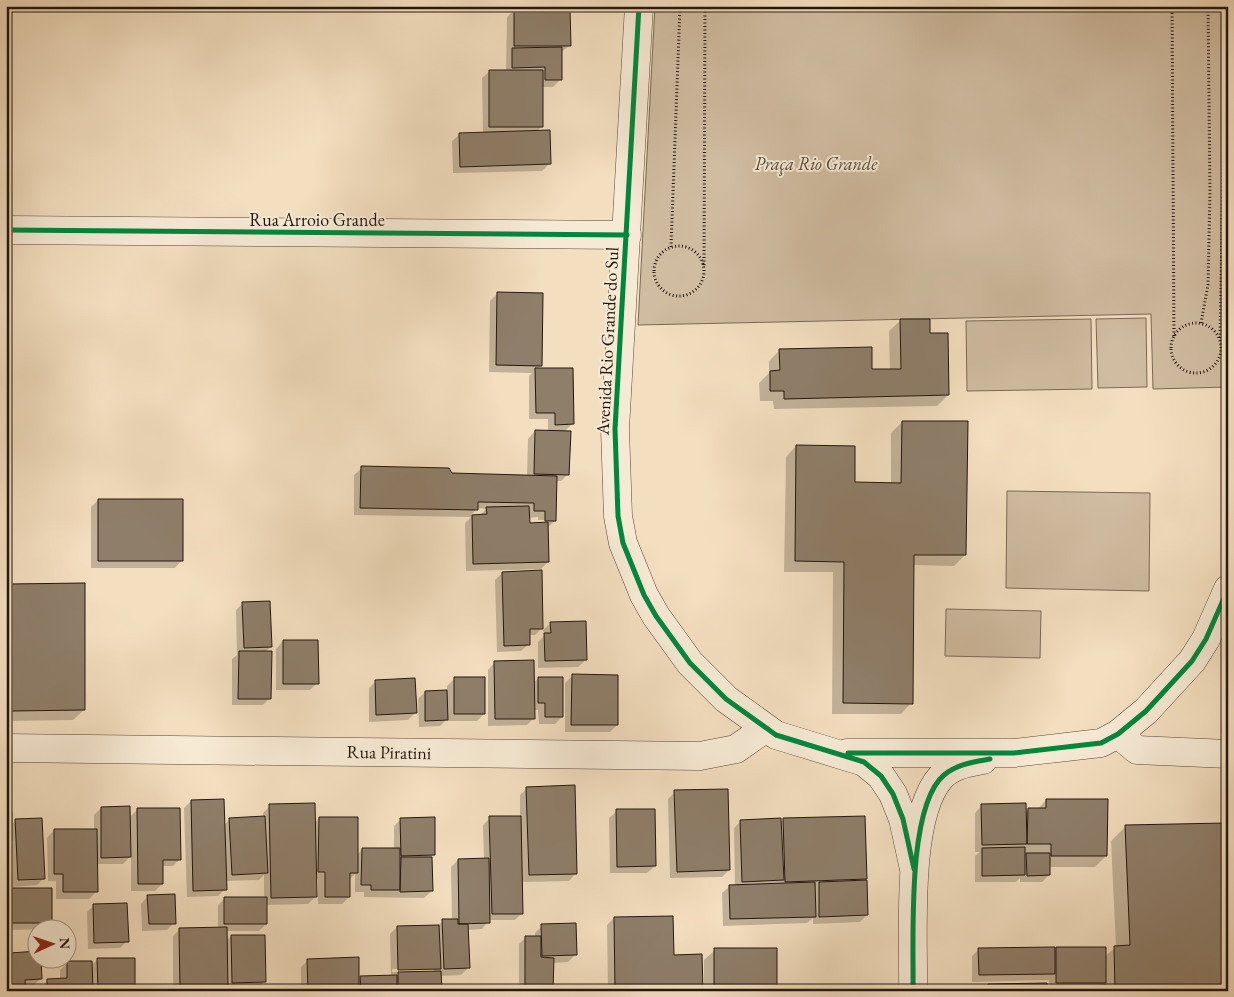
<svg xmlns="http://www.w3.org/2000/svg" width="1234" height="997" font-family="'EB Garamond',serif">
	<rect width="100%" height="100%" fill="#f3debf"/>
	<filter id="stains"><feTurbulence type="fractalNoise" baseFrequency=".004" numOctaves="4"/><feColorMatrix values="0 0 0 0 .2 0 0 0 0 .09 0 0 0 0 .02 0 0 0 .5 -.17"/></filter>
	<radialGradient id="worn" r=".72"><stop offset=".6" stop-color="#630" stop-opacity="0"/><stop offset="1" stop-color="#630" stop-opacity=".3"/></radialGradient>
	<!-- green -->
	<path fill="#d0bca1" stroke="#7a6958" d="M655 6H1228V387L1153 389 1151 314 638 325Z
		M1146 318 1147 387 1098 388 1096 319Z
		M1091 319 1092 389 967 391 966 321Z
		M1007 491 1150 493 1149 591 1006 588Z
		M946 609 1041 611 1040 658 945 656Z"/>
	<!-- shadow -->
	<path fill="#0003" fill-rule="evenodd" d="M458 6H569L565 10 569 46 560 53 561 79 553 87H542V126L536 132 549 164 542 171 453 173 452 141 460 134H483L482 78 490 71H506L507 17 512 12H458Z
		M497 294 541 366 537 369 572 424 564 432 568 474 561 481H556L555 521 547 528 548 562 541 569 466 571 465 523 471 517 354 515V475L362 468 451 475 527 476 528 439 535 431 548 432V419H529V376L532 373 489 372 490 301ZM477 508 486 509 479 516H471ZM538 517V524H529L528 518ZM538 520H549V522H538Z
		M900 321 929 334 948 395 937 406 774 409 773 401H760L759 383 769 373V361L780 350 871 371H890L889 331Z
		M902 422 965 555 954 566 913 565 911 703 901 714H832L833 572H784L786 457 796 446 854 483 891 484V433Z
		M98 500 182 560 175 568H91V507Z
		M502 573 542 628 535 635H528L529 644 521 651 497 652 495 580Z
		M10 585 84 710 73 720 6 721V589Z
		M243 603 271 647 265 652 270 698 263 705H232V659L237 655 236 610Z
		M551 623 586 660 578 667 538 668V642L544 636 543 630Z
		M283 641 317 683 310 690H276V649Z
		M495 662 533 683 539 678 562 717 555 724H539L538 710H534V718L527 725 488 726V670Z
		M572 676 617 725 610 732H565V683Z
		M454 679 484 714 477 721H447V719L440 726 419 727 418 699 425 692H447V686Z
		M376 681 415 713 408 720 369 722V688Z
		M1228 698V734L1221 733 1223 703Z
		M527 788 576 873 569 881 521 882 522 913 515 920H489L482 929 467 930 468 968 461 975 440 976 441 991H301V967L308 960 358 980 361 977 391 975 390 934 397 927 437 926 443 921 452 920 451 867 458 860 484 859 483 825 490 818 520 817V795ZM434 968V971L392 972V969Z
		M675 792 729 870 722 877 670 878 668 799Z
		M1046 800 1106 856 1095 867H1049V875L1042 882H1020V878L1016 882H975V856L980 852H975V813L982 805 1025 813 1028 809H1038Z
		M191 801 224 825 230 819 263 818V813L270 806 314 824 319 818 357 855 362 849H394V826L401 819 434 855 431 858 432 891 424 898 364 897V892H355V874L349 880V897L342 904H318V879H315V897L308 904 266 905V924L259 931H226V941L231 936 265 981 258 989 173 991V936L180 929 218 928V905L225 898 264 899V875L259 880 225 881V889L218 896 187 897 184 808Z
		M101 808 129 818 137 810 180 859 173 866H162V884L155 891H131V856L123 864H96L97 891 89 899H56V881H48L47 838 54 830H94V815Z
		M617 811 655 866 647 873H610L609 818Z
		M6 814 11 825 16 820 44 878 37 885 12 887 9 842 6 845Z
		M864 817 867 915 860 922 813 924V918L807 923 723 926 722 893 730 886H735L734 828 741 821 780 823 783 820Z
		M1224 824 1228 885V991H1060L1049 990V980L972 982V956L979 949 1104 948V957L1116 947 1111 841 1125 827Z
		M12 889 51 922 44 929 6 930V895Z
		M148 896 174 923 167 930 142 931 141 904Z
		M94 905 127 941 120 948 88 949 87 912Z
		M614 918 672 956 702 991H608L607 925Z
		M542 926 575 955 568 962 552 963V991H519V944L526 937H535V933Z
		M715 950 776 991H704V960Z
		M10 954 40 960 41 978 33 986H24L25 991H6V958Z
		M98 959 134 991H41V987L48 980H60V970L68 963 91 966Z
		M988 985 1046 991H983Z
		M265 990H297V991H265Z"/>
	<!-- building -->
	<path fill="#8f7e6a" stroke="#23160e" d="M514 9H570L571 46H514Z
		M562 47V80H545V67L512 68V48Z
		M489 70H543V127H489Z
		M550 130 551 164 460 167 459 133Z
		M497 292 543 293 542 366 496 365Z
		M900 319H930V333H948L949 395 784 399V391H770V371L780 370 779 349 872 347V369H901Z
		M535 368H573L574 424 555 425V413H536Z
		M902 421H968L966 555H914L913 704 843 703 844 562 795 561 796 445 855 446V482L901 483Z
		M535 430 571 431 569 475 534 474Z
		M361 466 449 468 452 473 557 476 556 521H545V511H534V503L478 502V510L360 508Z
		M98 499H183V561H98Z
		M529 506 530 523 548 522 549 562 473 564 472 515 487 514 486 507Z
		M542 570 543 629H530V645L504 646 502 572Z
		M85 583V710L11 711 9 584Z
		M270 601 272 647 244 648 242 602Z
		M586 621 587 660 545 661 544 633H551L550 622Z
		M283 640H318L319 684H283Z
		M239 651H272L271 699H238Z
		M534 660 535 719H495L494 661Z
		M572 674 618 675V725H571Z
		M454 677H485V714H454Z
		M538 677H563V717H545V703H538Z
		M415 678 417 713 376 715 375 680Z
		M447 690 448 720 425 721V691Z
		M575 785 577 874 529 875 526 787Z
		M728 789 730 870 677 872 674 790Z
		M224 799 227 890 193 891 191 800Z
		M1046 799H1108L1107 856H1051V844H1027L1028 808H1046Z
		M315 803 317 897 271 898 269 804Z
		M1026 803 1027 844 982 845 981 804Z
		M130 806 131 857 101 858V807Z
		M137 808H180L181 860H163V884H138Z
		M616 809H655L656 866 617 867Z
		M6 812H12V841H6Z
		M265 816 268 873 232 875 229 818Z
		M489 816H521L523 914H492Z
		M865 816 867 879 785 882 783 818Z
		M319 817H358V873H350V897H325V872H318Z
		M435 817V855L401 856 400 818Z
		M42 818 45 879 18 880 15 819Z
		M781 818 784 880 742 882 740 820Z
		M1226 823 1228 991H1115L1114 946 1130 945 1125 825Z
		M54 829H97L98 892H63V874H54Z
		M1025 847V875L982 876V848Z
		M362 848H400V890H371V885H361Z
		M1026 853H1050V875L1027 876Z
		M401 857H432L433 891 400 892Z
		M489 858 490 923 459 924 458 859Z
		M867 880 868 915 819 917V882Z
		M815 882 816 917 730 919 729 885Z
		M12 888H52V923H12Z
		M175 894 176 924H149L147 895Z
		M224 897H267V924H224Z
		M127 903 129 942 94 943 93 904Z
		M673 916 674 955 702 954 703 991H615L614 917Z
		M442 919H458V924H468L470 968 444 969Z
		M576 923 577 955 542 956 541 924Z
		M439 925 441 969 398 970 397 926Z
		M227 927 228 991H180L179 928Z
		M231 935H265L266 982 232 983Z
		M525 936H541V957L554 958 553 991H525Z
		M1055 947V974L979 975 978 948Z
		M1056 947H1106V983H1056Z
		M714 948H777V991H714Z
		M38 951V960H41L42 979 25 980 26 991H12L10 953Z
		M359 957V991H308L307 959Z
		M97 958H135V991H98Z
		M67 961H92L93 991H47V979L67 978Z
		M441 971 442 991H398V972Z
		M397 975V991H361L360 976Z
		M1047 983V991H988V984Z
		M1106 985V991H1062V987Z"/>
	<g fill="none" stroke-linecap="round" stroke-linejoin="round">
		<defs>
			<path id="minor" d="M6 230 627 235"/>
			<path id="tertiary" d="M639 6 615 429 618 516 623 543 644 595 656 616 690 663 726 699 776 735 864 762 881 776 893 794 903 819 914 869
				M1118 734 1137 750 1228 754
				M6 748 700 756 736 749 766 728
				M847 753H1014L1101 743 1118 734 1146 711 1192 661 1206 639 1228 589
				M913 991C914 937 905 817 941 777 952 765 968 763 983 760"/>
		</defs>
		<!-- minor casing -->
		<use href="#minor" stroke="#57483a" stroke-width="29"/>
		<!-- tertiary casing -->
		<use href="#tertiary" stroke="#57483a" stroke-width="29"/>
		<!-- path -->
		<path stroke="#23160e" stroke-width="3" stroke-dasharray="1 2.5" stroke-linecap="butt" d="M1172 6 1174 336
			M654 271a25 25 0 1 1 50 0a25 25 0 1 1-50 0Z
			M671 247 680 6
			M704 265 705 6
			M1171 348a25 25 0 1 1 50 0a25 25 0 1 1-50 0Z
			M1201 323 1208 285 1210 192 1208 6
			M1220 338 1226 6"/>
		<!-- minor -->
		<use href="#minor" stroke="#f7ead5" stroke-width="28"/>
		<!-- tertiary -->
		<use href="#tertiary" stroke="#f7ead5" stroke-width="28"/>
		<defs>
			<path id="cycleway" d="M639 6 615 429 618 516 623 543 644 595 656 616 690 663 726 699 776 735 864 762 881 776 893 794 903 819 914 869
				M6 230 627 235
				M848 753H1014L1101 743 1118 734 1146 711 1192 661 1206 639 1228 589
				M913 991C914 943 906 807 944 775 957 764 973 762 990 759"/>
		</defs>
		<!-- cycleway casing -->
		<use href="#cycleway" stroke="#f7ead5" stroke-width="8"/>
		<!-- cycleway -->
		<use href="#cycleway" stroke="#00873e" stroke-width="5"/>
	</g>
	<g text-anchor="middle" dominant-baseline="central" stroke-width="4" stroke-linejoin="round" paint-order="stroke">
		<!-- park labels -->
		<g font-size="18" font-style="italic" fill="#57483a" stroke="#f7ead5">
			<text x="816" y="163">Praça Rio Grande</text>
		</g>
		<!-- street labels -->
		<g font-size="18" fill="#23160e" stroke="#f7ead5">
			<text x="317" y="219">Rua Arroio Grande</text>
			<text transform="translate(607 341) rotate(-87)">Avenida Rio Grande do Sul</text>
			<text transform="translate(389 752) rotate(1)">Rua Piratini</text>
		</g>
	</g>
	<!-- margin -->
	<rect width="1234" height="997" fill="none" stroke="#f3debf" stroke-width="25"/>
	<rect x="8" y="8" width="1219" height="982" fill="none" stroke="#23160e" stroke-width="2.5"/>
	<rect x="12" y="12" width="1209" height="972" fill="none" stroke="#23160e"/>
	<!-- north arrow -->
	<g transform="translate(52 944) rotate(87)"><circle r="24" fill="#f7ead5" stroke="#a29585"/>
	<path d="M0-4L9 19L0 12L-9 19Z" fill="#8f2418"/>
	<text y="-8" font-size="14" font-weight="bold" text-anchor="middle" fill="#23160e">N</text>
	</g>
	<rect width="100%" height="100%" filter="url(#stains)"/>
	<rect width="100%" height="100%" fill="url(#worn)"/>
</svg>
